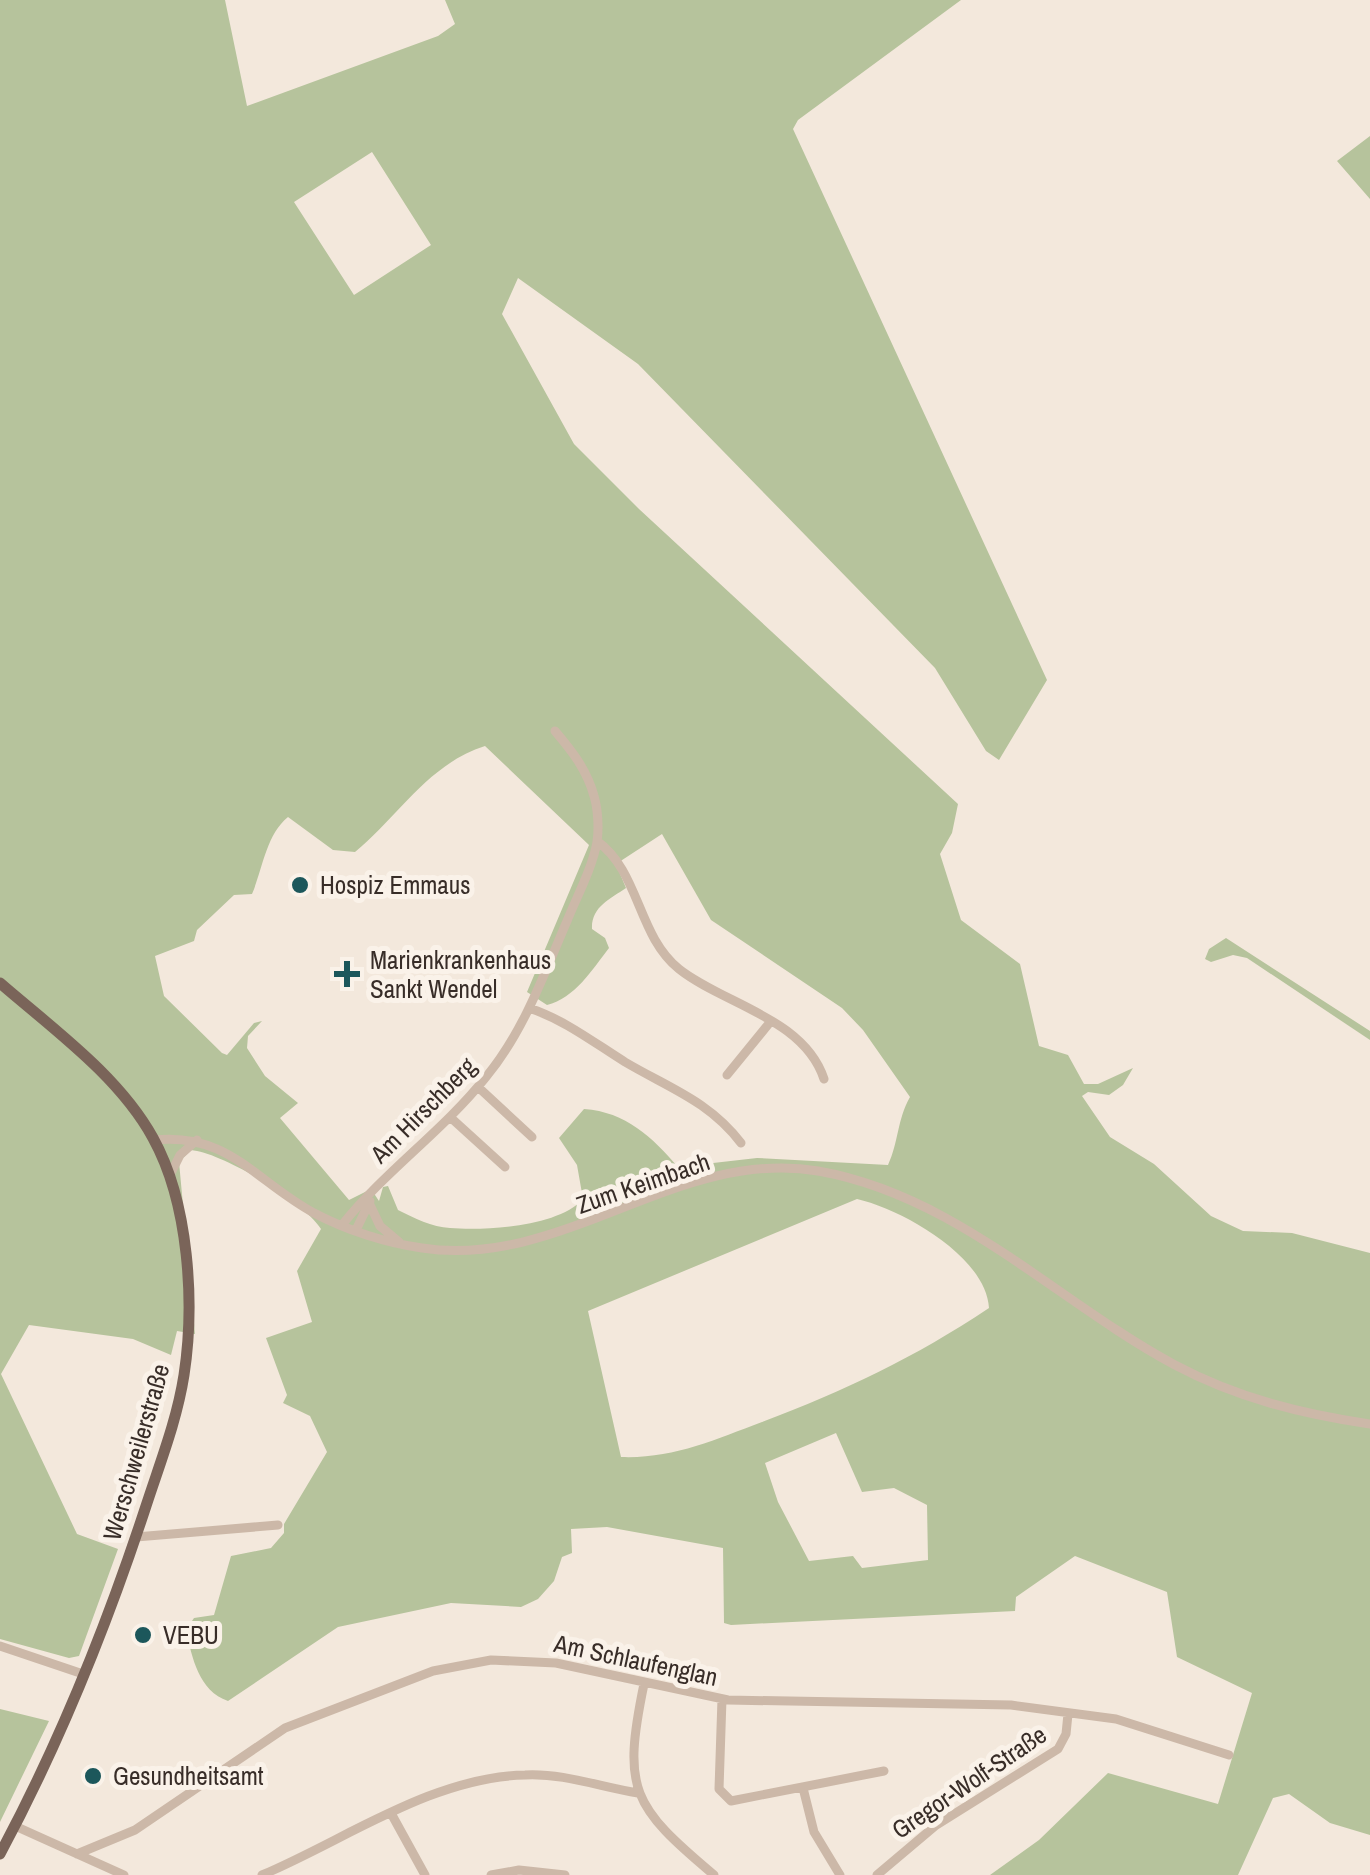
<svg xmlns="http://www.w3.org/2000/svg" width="1370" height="1875" font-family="'Archivo Narrow',sans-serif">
	<rect width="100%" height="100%" fill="#f3e8dc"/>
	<!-- green -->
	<path fill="#b6c39c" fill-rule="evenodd" d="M0 0H225L247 106 438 36 455 24 445 0H961L798 120 793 129 1047 680 999 760 986 751 935 668 638 364 518 278 502 314 574 444 639 509 958 804 952 833 940 854 961 920 1020 964 1039 1046 1068 1055 1084 1084H1098L1133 1068 1123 1085 1109 1095 1088 1092 1082 1096 1110 1137 1154 1164 1211 1216 1243 1231 1292 1233 1370 1253V1835L1330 1823 1289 1794 1273 1798 1238 1875H990L1039 1840 1108 1773 1218 1804 1252 1693 1177 1657 1167 1592 1075 1556 1016 1597 1015 1611 731 1625 724 1623 723 1548 607 1527 571 1529 572 1553 562 1557 554 1581 538 1599 521 1607 451 1603 338 1627 228 1701C199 1691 192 1658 186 1630L194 1618 214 1615 231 1556 271 1548 284 1533V1524L327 1452 310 1416 283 1403 287 1395 266 1338 312 1322 297 1271 321 1229C303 1201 223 1153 191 1150L179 1162 195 1334 177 1331 171 1355 133 1339 29 1325 1 1374 77 1534 118 1549 79 1656 69 1658 0 1639ZM372 152 431 245 354 295 294 202ZM485 746 589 845 527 992 547 1005C575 998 592 970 609 948L605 938 592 929C591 907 610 899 626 888L616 864 662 834 711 920 842 1008 863 1030 910 1097C897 1120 899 1141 888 1165L757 1158 678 1167C652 1137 626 1112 584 1109L559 1138 577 1165 583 1199C558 1227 484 1231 450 1228 432 1227 414 1218 398 1210L388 1186 383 1187 379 1201 371 1189 349 1200 280 1118 298 1103 265 1076 247 1048 248 1036 262 1021 254 1023 227 1055 222 1053 164 996 155 956 194 941 197 930 234 895 252 894C263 868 266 835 288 817L333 850 355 852C398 817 428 764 485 746ZM857 1199C901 1209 986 1256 989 1308 914 1358 846 1390 762 1422 714 1440 672 1459 621 1457L588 1311ZM836 1433 862 1492 894 1488 927 1505 928 1560 862 1568 853 1556 809 1561 778 1502 765 1463Z
		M1370 136V199L1337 161Z
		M1226 938 1370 1031V1040L1247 958 1233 955 1211 962 1205 959 1209 949Z
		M0 1709 49 1721 0 1822Z"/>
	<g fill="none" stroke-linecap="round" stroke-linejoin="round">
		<!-- minor -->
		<path stroke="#ccb8a8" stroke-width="9" d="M597 841C640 872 637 935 679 969 723 1004 804 1018 824 1079
			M529 1008C565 1020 593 1042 625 1062 669 1088 709 1101 741 1143
			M727 1075 771 1021
			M478 1087 532 1137
			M450 1117 505 1167
			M154 1140C228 1132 255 1181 314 1213 346 1230 386 1243 422 1248 562 1270 678 1147 818 1171 956 1195 1056 1301 1175 1365 1237 1398 1302 1414 1370 1424
			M169 1177 180 1155 197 1140
			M370 1205 380 1226 399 1242
			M342 1225C385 1171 443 1131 486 1077 524 1031 544 974 567 921 577 896 592 869 597 842 599 829 598 809 594 796 587 770 572 751 555 731
			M356 1230 370 1201
			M136 1537 278 1525
			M0 1646 83 1674
			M644 1684C622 1790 632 1806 714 1875
			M722 1699 719 1789 731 1801 884 1771
			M803 1788 814 1832 840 1875
			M392 1815 425 1875
			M15 1826 124 1875
			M77 1854 135 1830 285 1728 433 1671 491 1660 556 1663 728 1700 1011 1705 1116 1719 1229 1755
			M262 1875C345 1840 432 1777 525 1775 564 1773 600 1787 638 1793
			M491 1875 519 1870 565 1875
			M877 1875 935 1826 1058 1749 1066 1734 1068 1714"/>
		<!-- major -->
		<path stroke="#7a6459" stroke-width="11" d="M0 983C53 1029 119 1076 153 1138 189 1203 195 1303 184 1375 177 1420 160 1463 146 1506 107 1625 59 1744 0 1854"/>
	</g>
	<!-- markers -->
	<g fill="#1c575b" stroke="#faf2e9" stroke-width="4">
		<circle cx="300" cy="885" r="10"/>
		<path d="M342 959h10v10h10v10h-10v10h-10v-10h-10v-10h10z"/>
		<circle cx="143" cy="1635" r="10"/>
		<circle cx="93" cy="1776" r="10"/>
	</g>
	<g text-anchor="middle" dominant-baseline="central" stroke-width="10" stroke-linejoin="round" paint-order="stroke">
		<!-- poi labels -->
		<g font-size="25" fill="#382d28" stroke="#faf2e9" text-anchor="start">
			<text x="320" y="885">Hospiz Emmaus</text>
			<text x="370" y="960">Marienkrankenhaus<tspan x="370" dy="29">Sankt Wendel</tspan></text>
			<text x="163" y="1635">VEBU</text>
			<text x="113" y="1776">Gesundheitsamt</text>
		</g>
		<!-- street labels -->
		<g font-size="25" fill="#382d28" stroke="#faf2e9">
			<text transform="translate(423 1110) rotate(-45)">Am Hirschberg</text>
			<text transform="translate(643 1183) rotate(-19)">Zum Keimbach</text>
			<text transform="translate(136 1452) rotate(-74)">Werschweilerstraße</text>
			<text transform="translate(636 1660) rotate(12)">Am Schlaufenglan</text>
			<text transform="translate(969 1782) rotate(-34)">Gregor-Wolf-Straße</text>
		</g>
	</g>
</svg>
